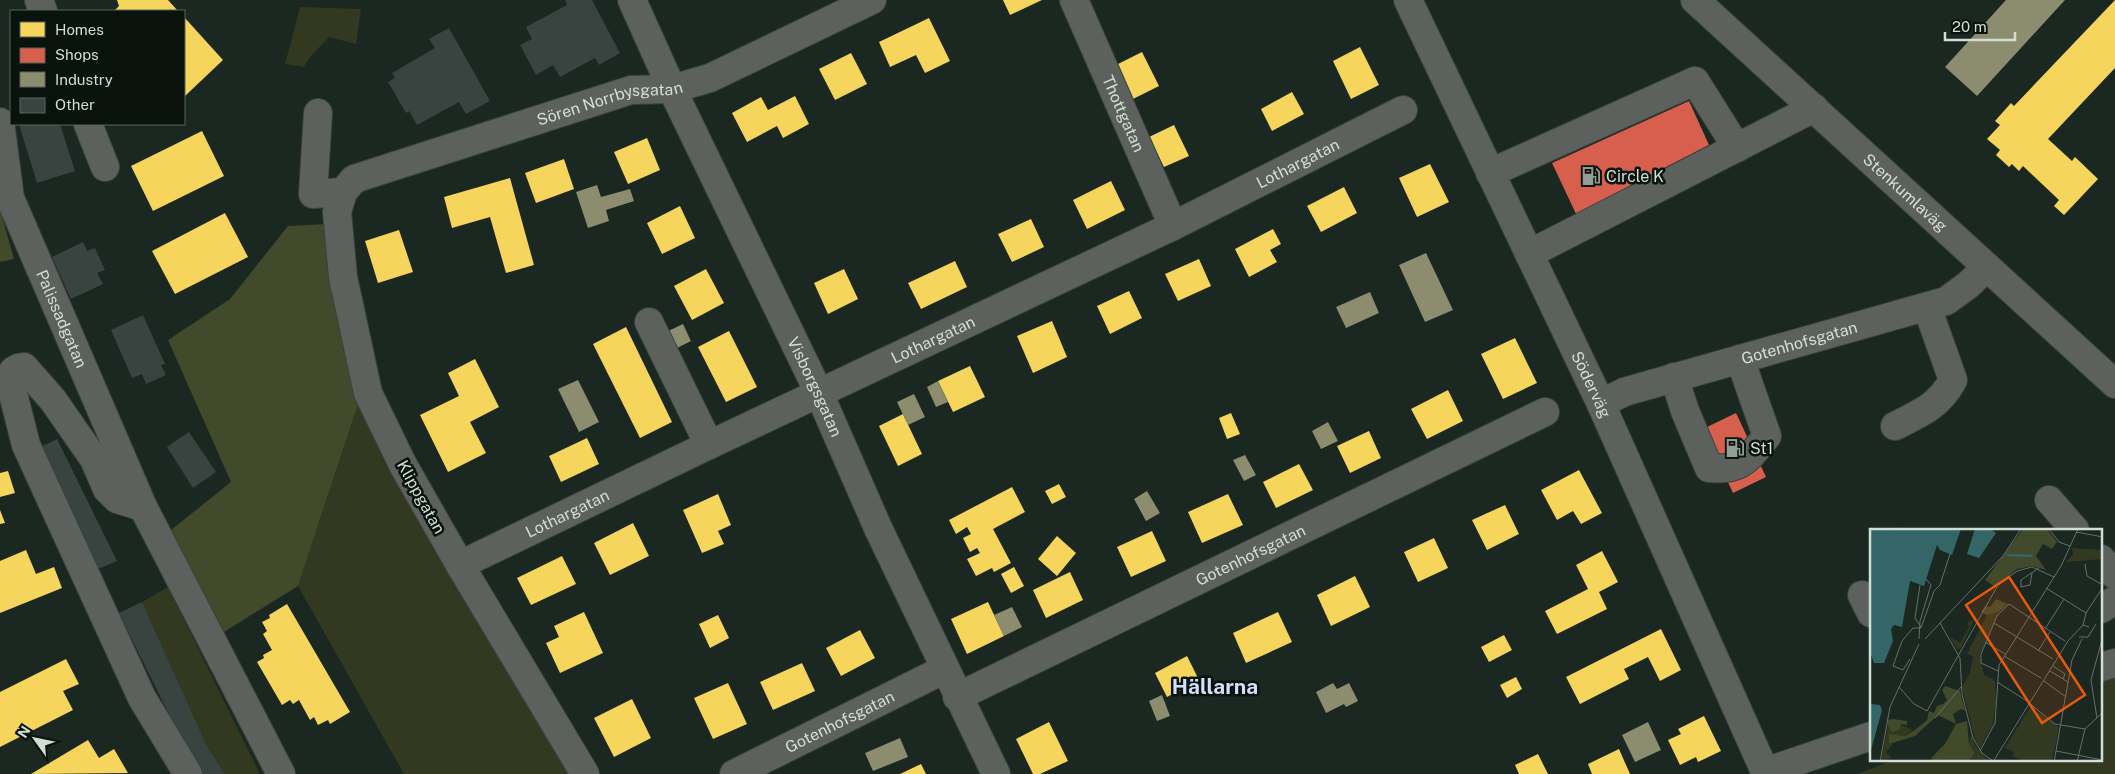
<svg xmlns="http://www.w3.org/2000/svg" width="2115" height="774" viewBox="0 0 2115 774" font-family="'Public Sans',sans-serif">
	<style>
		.green { fill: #323920 }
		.forest { fill: #414a2a }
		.homes { fill: #f6d55c }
		.shops { fill: #d6604d }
		.industry { fill: #8c8c6e }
		.building { fill: #394440 }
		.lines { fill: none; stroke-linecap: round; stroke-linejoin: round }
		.minor-casing { stroke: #39433e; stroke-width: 30 }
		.major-casing { stroke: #39433e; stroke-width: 30 }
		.minor { stroke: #5d615d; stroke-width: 28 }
		.major { stroke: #5b625c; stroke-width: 28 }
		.labels { text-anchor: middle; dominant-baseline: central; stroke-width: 5; stroke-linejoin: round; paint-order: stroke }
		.street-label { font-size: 16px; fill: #d1ded6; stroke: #09120d }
		.poi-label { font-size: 16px; fill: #d1ded6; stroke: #09120d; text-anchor: start }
		.district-label { font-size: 21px; font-weight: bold; fill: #d0e1fb; stroke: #09120d }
		.inset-river { fill: none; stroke: #346667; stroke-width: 2.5 }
		.inset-road { fill: none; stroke: #647069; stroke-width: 1 }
		.view { fill: #e8590c; fill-opacity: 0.15; stroke: #e8590c; stroke-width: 2.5 }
		.inset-edge { fill: none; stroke: #d1ded6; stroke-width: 2.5 }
	</style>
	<rect width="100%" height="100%" fill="#1b2721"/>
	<!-- green -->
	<g class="green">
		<polygon points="300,7 361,9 356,44 329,37 310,57 304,67 285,64"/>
		<polygon points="360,398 569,774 404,774 298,586"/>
		<polygon points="168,587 260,774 225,774 207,746 142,602"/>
		<polygon points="2115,675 2115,774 1857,774 1893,760 2101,760 2101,681"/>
	</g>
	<!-- forest -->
	<g class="forest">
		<polygon points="0,209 14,259 0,262"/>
		<polygon points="328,224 360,398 298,586 216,637 166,534 231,482 168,340 230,299 288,226"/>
	</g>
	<!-- homes -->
	<g class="homes">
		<polygon points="117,0 168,0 178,11 114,11 119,6"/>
		<polygon points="1003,0 1042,0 1010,15"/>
		<polygon points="2115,0 2115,68 2048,139 2072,161 2075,157 2098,179 2064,215 2054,206 2059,200 2023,166 2019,171 2012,164 2009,167 1996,155 2000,150 1987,139 2000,125 1995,121 2011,103 2014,106"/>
		<polygon points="184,17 223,60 184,97"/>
		<polygon points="929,18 950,61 925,73 916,55 890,67 879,42"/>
		<polygon points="1360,47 1379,85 1351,99 1333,61"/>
		<polygon points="1142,52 1159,86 1133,99 1116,65"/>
		<polygon points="851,53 867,84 835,100 819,69"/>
		<polygon points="1292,92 1304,114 1272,131 1261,109"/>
		<polygon points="795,96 809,124 783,138 777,126 747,142 732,113 761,97 768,110"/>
		<polygon points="1174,125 1189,156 1164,167 1149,137"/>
		<polygon points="202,131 224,176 153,211 131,166"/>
		<polygon points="647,138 660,170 628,184 614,152"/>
		<polygon points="564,159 574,189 536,203 525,173"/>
		<polygon points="1430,164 1449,202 1417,217 1399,178"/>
		<polygon points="510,178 534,265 506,273 490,217 452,228 444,197"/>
		<polygon points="1111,181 1125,210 1087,229 1073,200"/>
		<polygon points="1344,187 1357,213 1321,232 1307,206"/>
		<polygon points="680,206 695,238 662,254 647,223"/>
		<polygon points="225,213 248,257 175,294 152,251"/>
		<polygon points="1031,219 1044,247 1012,262 998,234"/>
		<polygon points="1273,229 1281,244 1270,250 1277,262 1249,277 1235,249"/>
		<polygon points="399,230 413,272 378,283 365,241"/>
		<polygon points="1199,259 1211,286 1178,301 1165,274"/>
		<polygon points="955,261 967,287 921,309 908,283"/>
		<polygon points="706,269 724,303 692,320 674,286"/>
		<polygon points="844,269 858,299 828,314 814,283"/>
		<polygon points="1129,291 1142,318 1110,334 1097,306"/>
		<polygon points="1052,321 1067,357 1033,373 1017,336"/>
		<polygon points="626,327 672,422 640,438 593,344"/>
		<polygon points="729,331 757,387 726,402 698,347"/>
		<polygon points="1515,338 1537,383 1503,399 1481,354"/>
		<polygon points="475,359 499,407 470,422 486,453 448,472 420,415 459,396 448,373"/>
		<polygon points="970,366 985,397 953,412 938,381"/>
		<polygon points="1448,390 1463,421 1427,439 1411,409"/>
		<polygon points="1231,413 1240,434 1227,439 1219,418"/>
		<polygon points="903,414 922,454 898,466 879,426"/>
		<polygon points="1369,431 1381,458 1350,473 1337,446"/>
		<polygon points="587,438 599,464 561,482 549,456"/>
		<polygon points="1299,464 1313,490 1276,508 1263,482"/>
		<polygon points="1579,470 1602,513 1581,524 1573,511 1557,520 1541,490"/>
		<polygon points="8,471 15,493 0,497 0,473"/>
		<polygon points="1059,484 1066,497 1052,504 1045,491"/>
		<polygon points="1012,487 1025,512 993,529 1011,563 994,572 992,568 976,576 967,559 980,553 977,548 970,552 963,538 971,534 967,527 956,534 949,520"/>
		<polygon points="718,494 731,525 718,531 724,544 702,553 683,510"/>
		<polygon points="1228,494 1243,525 1202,543 1188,512"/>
		<polygon points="1505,505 1519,534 1487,550 1472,520"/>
		<polygon points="0,510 5,523 0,524"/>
		<polygon points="633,523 649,556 610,575 594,543"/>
		<polygon points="1152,531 1166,561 1131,577 1117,547"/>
		<polygon points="1057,536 1076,553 1057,576 1038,559"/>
		<polygon points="1434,538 1448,568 1418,582 1404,552"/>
		<polygon points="26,550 36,574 54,567 62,588 0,613 0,561"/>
		<polygon points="1602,551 1618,582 1599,592 1607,609 1557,634 1545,611 1588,589 1576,565"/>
		<polygon points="562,556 576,584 531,605 517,578"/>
		<polygon points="1014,567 1024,586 1011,593 1001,574"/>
		<polygon points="1070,572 1083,600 1046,618 1033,590"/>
		<polygon points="1355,576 1370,607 1331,626 1317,595"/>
		<polygon points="988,602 1004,636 967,654 951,619"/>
		<polygon points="287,604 350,712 330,724 328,720 318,725 314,717 310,720 299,700 293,704 290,700 282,705 257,662 264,658 263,655 272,650 263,634 267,631 262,622 270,618 269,615"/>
		<polygon points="584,612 603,653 560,673 546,643 559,637 554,626"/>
		<polygon points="1278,612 1292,642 1246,663 1233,633"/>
		<polygon points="718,615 729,638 710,648 699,624"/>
		<polygon points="1661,629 1681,670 1660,681 1648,657 1624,669 1629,679 1580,704 1566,677"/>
		<polygon points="860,630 875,658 841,676 826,648"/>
		<polygon points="1504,635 1512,650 1489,662 1481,647"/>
		<polygon points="1187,656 1199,680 1167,697 1155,673"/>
		<polygon points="66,659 79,684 63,691 73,710 0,747 0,692"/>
		<polygon points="802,663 815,691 773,710 760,682"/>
		<polygon points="1516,677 1522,689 1507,698 1500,685"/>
		<polygon points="728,683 747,724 713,739 694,698"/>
		<polygon points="632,699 651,738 614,757 594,718"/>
		<polygon points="1704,716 1721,751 1698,762 1696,757 1680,765 1668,740 1681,734 1678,729"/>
		<polygon points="1049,722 1068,761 1040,774 1033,774 1016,739"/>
		<polygon points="88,740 99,758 114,749 128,773 31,774"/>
		<polygon points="1619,749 1630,774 1592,774 1588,764"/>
		<polygon points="1538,754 1548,774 1519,774 1515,765"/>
		<polygon points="921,764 926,774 900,774"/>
	</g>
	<!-- shops -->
	<g class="shops">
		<polygon points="1689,101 1709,145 1639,181 1640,187 1577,216 1552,163"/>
		<polygon points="1736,413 1766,477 1733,493 1703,429"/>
	</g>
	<!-- industry -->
	<g class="industry">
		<polygon points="2006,0 2065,0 1977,96 1945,67"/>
		<polygon points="597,185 601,197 630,189 634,201 606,210 609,221 588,228 576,192"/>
		<polygon points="1426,253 1453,310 1425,322 1399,265"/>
		<polygon points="1370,292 1379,313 1346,328 1336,307"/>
		<polygon points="683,324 691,341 673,350 664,333"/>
		<polygon points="578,380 599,422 579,432 558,389"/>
		<polygon points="938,381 948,402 936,407 927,387"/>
		<polygon points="914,394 925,417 908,425 897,402"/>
		<polygon points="1328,422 1338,441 1321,449 1312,431"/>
		<polygon points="1245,455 1256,475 1244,481 1233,460"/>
		<polygon points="1147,491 1160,513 1146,521 1134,499"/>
		<polygon points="1012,607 1022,627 1004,636 994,615"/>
		<polygon points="1333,683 1337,689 1349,683 1358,701 1346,707 1344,704 1326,713 1316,692"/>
		<polygon points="1162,695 1170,716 1157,721 1149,701"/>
		<polygon points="1648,722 1661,750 1635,762 1622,735"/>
		<polygon points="900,738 908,757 873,771 865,753"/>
	</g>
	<!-- building -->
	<g class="building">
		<polygon points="565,0 592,0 620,53 599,65 595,58 560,77 553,65 536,75 520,45 532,39 526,27 567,5"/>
		<polygon points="449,28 490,101 466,114 459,102 417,125 409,111 406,113 388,82 395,78 392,73 435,48 429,39"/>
		<polygon points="19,124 60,124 75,171 37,183"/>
		<polygon points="83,242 87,251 95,248 105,270 97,273 103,284 71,299 52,257"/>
		<polygon points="143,315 165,364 161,365 166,375 146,384 142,374 132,378 111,330"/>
		<polygon points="189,432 216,472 193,488 167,447"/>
		<polygon points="57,439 117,561 98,569 39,448"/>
		<polygon points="142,602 207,746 225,774 204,774 191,759 119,613"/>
	</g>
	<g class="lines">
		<!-- minor casing -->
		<g class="minor-casing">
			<g id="minor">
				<polyline points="39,0 43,11"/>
				<path id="s1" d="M632,0L672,89L819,393L878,528L996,774"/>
				<path id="s2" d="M1074,0L1173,226"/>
				<path id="s3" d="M1695,0L2115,384"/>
				<polyline points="318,113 313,194 343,192"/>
				<path id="s4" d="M0,122L10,198L143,507L281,774"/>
				<polyline points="88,124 105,167"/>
				<polyline points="1490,173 1695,81 1737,148"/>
				<polyline points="1529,254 1814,108"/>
				<polyline points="649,322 709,445"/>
				<path d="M1674,377L1685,411L1709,468C1742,471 1748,459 1767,436L1740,359"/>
				<path id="s5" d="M1601,404L1624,392L1946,301L1968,285L1987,267"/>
				<path d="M1895,426C1921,413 1939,406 1953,380L1927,307"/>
				<polyline points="2049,500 2075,530"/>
				<polyline points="143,507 117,499 107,489 94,459 53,400 24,367 18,368 13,371 10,382 26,445 142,698 188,774"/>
				<polyline points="2101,559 2115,575"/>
				<path id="s6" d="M460,565L709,445L1173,226L1403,110"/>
				<polyline points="1862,595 1871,613"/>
				<polyline points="2101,609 2115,600"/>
				<polyline points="2101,667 2115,663"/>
				<path id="s7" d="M957,697L1545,412"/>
				<polyline points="1765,772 1871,736"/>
				<path id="s8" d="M585,774L460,565L403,465L368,393L343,277L337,212L343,192L354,179L631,90L672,89L710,78L872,0"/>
				<path id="s9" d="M734,774L945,669"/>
			</g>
		</g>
		<!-- major casing -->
		<g class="major-casing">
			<g id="major">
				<path id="s10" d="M1408,0L1601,404L1766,774"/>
			</g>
		</g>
		<!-- minor -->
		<use href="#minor" class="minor"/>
		<!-- major -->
		<use href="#major" class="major"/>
	</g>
	<!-- icons -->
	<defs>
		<g id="fuel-bare" transform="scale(1.5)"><path d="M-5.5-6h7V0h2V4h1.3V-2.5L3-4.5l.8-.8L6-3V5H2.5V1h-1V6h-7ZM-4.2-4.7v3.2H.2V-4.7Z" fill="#919e97" stroke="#09120d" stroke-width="2.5" paint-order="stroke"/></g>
	</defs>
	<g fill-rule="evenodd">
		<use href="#fuel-bare" x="1591" y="176"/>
		<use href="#fuel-bare" x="1735" y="448"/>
	</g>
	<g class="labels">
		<!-- street labels -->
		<g class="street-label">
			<text stroke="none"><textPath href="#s8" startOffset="928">Sören Norrbysgatan</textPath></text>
			<text stroke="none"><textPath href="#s2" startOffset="124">Thottgatan</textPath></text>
			<text stroke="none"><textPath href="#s6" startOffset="929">Lothargatan</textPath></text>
			<text stroke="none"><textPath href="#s3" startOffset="285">Stenkumlaväg</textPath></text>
			<text stroke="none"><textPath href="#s4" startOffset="208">Palissadgatan</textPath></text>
			<text stroke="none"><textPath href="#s6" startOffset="524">Lothargatan</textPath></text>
			<text stroke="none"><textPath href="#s5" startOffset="208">Gotenhofsgatan</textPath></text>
			<text stroke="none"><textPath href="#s10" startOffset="426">Söderväg</textPath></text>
			<text stroke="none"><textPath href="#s1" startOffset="428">Visborgsgatan</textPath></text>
			<text transform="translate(421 497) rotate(61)">Klippgatan</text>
			<text stroke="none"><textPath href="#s6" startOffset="119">Lothargatan</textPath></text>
			<text stroke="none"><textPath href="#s7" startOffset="326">Gotenhofsgatan</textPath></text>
			<text stroke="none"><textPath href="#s9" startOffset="118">Gotenhofsgatan</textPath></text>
		</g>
		<!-- poi labels -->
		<g class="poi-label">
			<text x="1606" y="176">Circle K</text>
			<text x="1750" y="448">St1</text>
		</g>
		<!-- district labels -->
		<g class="district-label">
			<text x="1215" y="686">Hällarna</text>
		</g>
	</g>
	<!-- overview -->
	<g transform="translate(1870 529)">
		<rect width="232" height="232" fill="#1b2721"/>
		<path d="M202,19L232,21V30L196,33L203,25ZM110,78L91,119L87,120L80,108L90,114L99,98L97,94L103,91ZM129,83L110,125L114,146L125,151L126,175L122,197L110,219L105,210L92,158L100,144L103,127L97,125L104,111L117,86ZM160,178L189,198L182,232H154L142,227L144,223L135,219ZM30,195L43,201L35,207L19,205L22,216L16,223L22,229L11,233L18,196L25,203ZM101,205L106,218L119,232H99L105,224L99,215Z" fill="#323920"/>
		<path d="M153,0H177L187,13L182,20L173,15L166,27L176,41L162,37L147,40L125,58L115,51ZM126,70L138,75L129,83L117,86L111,83L115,77L120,78ZM75,157L90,162L95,182L91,180L83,185L86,195L97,192L99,215L105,224L99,232H64L61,229L75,215L86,195L68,186L45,207L19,215V205L35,207L45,201L57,191L59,182L64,184L67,177L73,175L77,171L72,161ZM23,190L37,192V196L31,195L29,201L22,203L18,196V191Z" fill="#414a2a"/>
		<path d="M0,0H91L82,26L70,21L67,16L54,57L40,52L32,98L24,96L21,100L23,112L14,134H4L0,123ZM105,0H120L126,4L109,29L97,25ZM0,175L10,176L12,181L0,225Z" fill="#346667"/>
		<path class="inset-river" d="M0,6L27,0M0,16L34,0M80,23L85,0M137,26L163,27M51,54L65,7L64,0"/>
		<path class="inset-road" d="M179,0L189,13L200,17M206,3L233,8M215,35L217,47L233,56M162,44L160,56L151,58V51L169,39M50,56L45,89L51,98M176,59L216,84M70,94L90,129L92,165L103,209L112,224L123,232M124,94L183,130M213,96L216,84L233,58M51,99L64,62L70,56L80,25M175,100L194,70M209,108H218L226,95M49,110L50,92L61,56L56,50M55,110L133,27L151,0M115,113L135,125M168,122L180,103M134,127L171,149M40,130L33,141L23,137L32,112L43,99H51M183,137L195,145L193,150M128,142L111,134V125L127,87L139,75L195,112M180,142L198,153M174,152L196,168M127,153L157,172M29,158L44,175L57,182L128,56L147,42L162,38L184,48M159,174L185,195L215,200M65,189L91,158M227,189L221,151L233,107M215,200L233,183M110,222L125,194L129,136L191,37L208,0M186,222L233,231M10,233L20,178L49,115M123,233L198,112L213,96L219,98M184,233L202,131L212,110M207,233L215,200"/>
		<path class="view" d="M139,48L215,166L172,194L96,76Z"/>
		<rect width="232" height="232" class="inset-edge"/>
	</g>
	<!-- legend -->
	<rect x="10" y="10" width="175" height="115" fill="#09120d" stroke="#59645d"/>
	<rect x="20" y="22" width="25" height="15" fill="#f6d55c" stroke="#59645d"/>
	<text x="55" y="35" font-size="15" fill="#d1ded6">Homes</text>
	<rect x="20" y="48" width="25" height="15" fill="#d6604d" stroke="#59645d"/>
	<text x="55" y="60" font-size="15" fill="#d1ded6">Shops</text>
	<rect x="20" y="72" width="25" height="15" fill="#8c8c6e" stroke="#59645d"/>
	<text x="55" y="85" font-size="15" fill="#d1ded6">Industry</text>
	<rect x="20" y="98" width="25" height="15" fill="#394440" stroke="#59645d"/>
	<text x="55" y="110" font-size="15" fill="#d1ded6">Other</text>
	<!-- north arrow -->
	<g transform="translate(35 739) rotate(303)" stroke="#09120d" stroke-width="4" paint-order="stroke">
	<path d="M0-4L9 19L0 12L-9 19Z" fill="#d1ded6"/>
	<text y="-8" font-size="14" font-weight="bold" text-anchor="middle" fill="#d1ded6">N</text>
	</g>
	<!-- scale -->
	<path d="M1945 32v8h70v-8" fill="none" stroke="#d1ded6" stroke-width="2.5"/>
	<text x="1952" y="32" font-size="15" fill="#d1ded6" stroke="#09120d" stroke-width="4" paint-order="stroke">20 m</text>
</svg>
